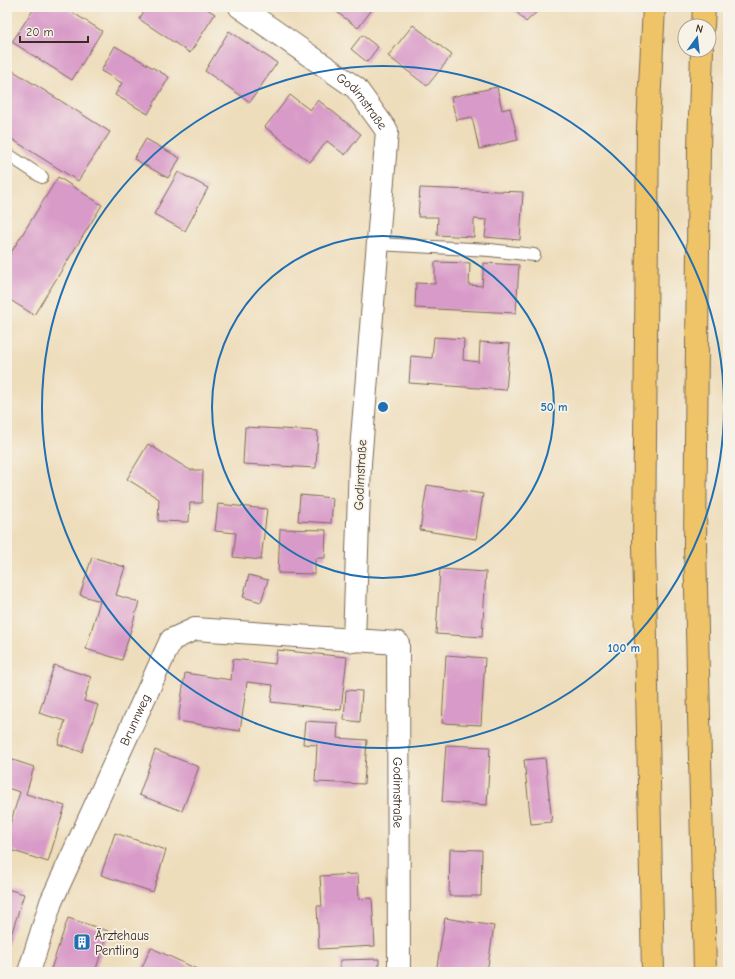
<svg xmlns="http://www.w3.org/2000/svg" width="735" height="979" viewBox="0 0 735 979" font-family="'Comic Neue',sans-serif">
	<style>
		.building { fill: #d89ac8 }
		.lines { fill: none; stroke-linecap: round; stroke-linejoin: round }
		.lane-casing { stroke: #7a6955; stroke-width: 14 }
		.street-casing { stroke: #7a6955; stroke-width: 24 }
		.highway-casing { stroke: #7a6955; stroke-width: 24 }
		.lane { stroke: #fff; stroke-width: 12 }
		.street { stroke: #fff; stroke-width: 22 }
		.highway { stroke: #efc469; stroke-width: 22 }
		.ring { fill: none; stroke: #1f6fb2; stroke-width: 2 }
		.labels { text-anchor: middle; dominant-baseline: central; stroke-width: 3.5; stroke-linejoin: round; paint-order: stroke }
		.street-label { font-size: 13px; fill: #3b2a1e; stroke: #f7f3e8 }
		.poi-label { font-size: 13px; fill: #3b2a1e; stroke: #f7f3e8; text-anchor: start }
		.centre { fill: #1f6fb2; stroke: #f7f3e8; stroke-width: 2 }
		.ring-label { font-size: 12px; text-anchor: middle; font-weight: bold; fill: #1f6fb2; stroke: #f7f3e8; stroke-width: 3.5; stroke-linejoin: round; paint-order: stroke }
	</style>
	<rect width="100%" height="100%" fill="#f7f3e8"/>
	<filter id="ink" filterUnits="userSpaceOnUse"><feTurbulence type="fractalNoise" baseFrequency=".025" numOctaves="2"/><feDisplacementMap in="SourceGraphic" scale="8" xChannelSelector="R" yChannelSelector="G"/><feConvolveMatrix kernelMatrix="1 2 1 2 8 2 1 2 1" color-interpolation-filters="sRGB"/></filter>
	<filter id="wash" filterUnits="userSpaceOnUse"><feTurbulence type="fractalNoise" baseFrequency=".012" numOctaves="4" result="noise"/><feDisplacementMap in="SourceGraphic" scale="16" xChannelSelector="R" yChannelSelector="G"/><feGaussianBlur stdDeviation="0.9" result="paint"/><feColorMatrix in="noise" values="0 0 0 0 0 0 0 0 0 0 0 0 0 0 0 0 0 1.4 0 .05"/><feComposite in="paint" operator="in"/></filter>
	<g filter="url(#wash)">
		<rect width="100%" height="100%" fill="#edb"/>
		<g id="blocks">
			<!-- building -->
			<g class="building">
				<polygon points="35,7 64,7 102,31 72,80 12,42"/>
				<polygon points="147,7 204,7 215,14 190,53 139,19"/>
				<polygon points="330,7 374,7 358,28"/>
				<polygon points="512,7 542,7 526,22"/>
				<polygon points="413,25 452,55 427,86 388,56"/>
				<polygon points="229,31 277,63 250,102 205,71"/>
				<polygon points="362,35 378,47 367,62 351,49"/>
				<polygon points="115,46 169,77 148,114 115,95 122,83 101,71"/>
				<polygon points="7,67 110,132 78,181 7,136"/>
				<polygon points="497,87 502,110 510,108 518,140 479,149 472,117 456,120 451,97"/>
				<polygon points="290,95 310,110 318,100 361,134 345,155 327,141 310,162 265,127"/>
				<polygon points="146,139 180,158 168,178 134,159"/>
				<polygon points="178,172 208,188 185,231 154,214"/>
				<polygon points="58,177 102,205 34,315 7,298 7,259"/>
				<polygon points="420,188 523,192 520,240 485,237 487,220 474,219 474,237 437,235 438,217 418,217"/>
				<polygon points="435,262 470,263 469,285 482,286 484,263 519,265 516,313 415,308 416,283 435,284"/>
				<polygon points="434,337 464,339 463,360 479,362 480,342 510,344 506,390 409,383 411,356 432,358"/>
				<polygon points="245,427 318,431 316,468 243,464"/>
				<polygon points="148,444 190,470 203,470 202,503 190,503 189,522 158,521 159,499 127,479"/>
				<polygon points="427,485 483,494 476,539 420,530"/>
				<polygon points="300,495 333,498 331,523 298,521"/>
				<polygon points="218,504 267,509 261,560 233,557 236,533 215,531"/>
				<polygon points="280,529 326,530 325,558 315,558 315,574 278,573"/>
				<polygon points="92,557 125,567 116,595 139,602 122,660 86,649 100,601 80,595"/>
				<polygon points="440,569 486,572 482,637 436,634"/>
				<polygon points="249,575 268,580 261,602 243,597"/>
				<polygon points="277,650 347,657 341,710 271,702 273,685 247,682 240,731 178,721 185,673 231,680 233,659 275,664"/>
				<polygon points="446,655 485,658 481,725 442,723"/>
				<polygon points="54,665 91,677 84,701 98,705 82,752 58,744 65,721 39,713"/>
				<polygon points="346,690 362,691 360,722 344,720"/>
				<polygon points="305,721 338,723 337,738 367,740 364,784 315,782 317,745 303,744"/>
				<polygon points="446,745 490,747 487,805 442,802"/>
				<polygon points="155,750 199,767 182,811 139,795"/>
				<polygon points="7,758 34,767 26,794 65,806 48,862 7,849 7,834 20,792 7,788"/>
				<polygon points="545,758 552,822 531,824 524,760"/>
				<polygon points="115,833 166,850 153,892 101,875"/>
				<polygon points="450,849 482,850 481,896 449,896"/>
				<polygon points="358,874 359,899 372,898 375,946 319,949 317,906 322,906 320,876"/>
				<polygon points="7,889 24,894 8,945 7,945"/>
				<polygon points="68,918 108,931 95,972 50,972"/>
				<polygon points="445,918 494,926 487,972 436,972"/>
				<polygon points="151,947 154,949 203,972 140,972"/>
				<polygon points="379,959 379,972 340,972 340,960"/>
			</g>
		</g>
	</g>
	<g filter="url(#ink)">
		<use href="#blocks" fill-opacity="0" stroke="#7a6955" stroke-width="1"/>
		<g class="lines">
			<!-- lane casing -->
			<g class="lane-casing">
				<g id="lane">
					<polyline points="7,154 42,177"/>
					<polyline points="377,244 490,250 534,255"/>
				</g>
			</g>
			<!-- street casing -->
			<g class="street-casing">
				<g id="street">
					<path id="s1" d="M240,7L356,88L387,131L360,463L354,641"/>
					<path id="s2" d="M29,972L51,902L171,640L195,629L398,643L399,972"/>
				</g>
			</g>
			<!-- highway casing -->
			<g class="highway-casing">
				<g id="highway">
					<polyline points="703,26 704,7"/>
					<polyline points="702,50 699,148 695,545 705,972"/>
					<polyline points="653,972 644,544 648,126 654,7"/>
				</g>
			</g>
			<!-- lane -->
			<use href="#lane" class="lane"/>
			<!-- street -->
			<use href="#street" class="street"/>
			<!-- highway -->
			<use href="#highway" class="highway"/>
		</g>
	</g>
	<!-- distance rings -->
	<g class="ring">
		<circle cx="383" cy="407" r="171"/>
		<circle cx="383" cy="407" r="341"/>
	</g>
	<!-- icons -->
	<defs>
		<g id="building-square" transform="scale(0.9)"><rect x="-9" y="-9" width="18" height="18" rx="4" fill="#1f6fb2" stroke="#f7f3e8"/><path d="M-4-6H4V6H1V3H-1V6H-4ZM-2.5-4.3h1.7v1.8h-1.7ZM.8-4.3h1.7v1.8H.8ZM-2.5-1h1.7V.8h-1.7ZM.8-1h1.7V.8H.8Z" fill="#fff"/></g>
	</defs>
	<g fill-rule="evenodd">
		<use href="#building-square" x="82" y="942"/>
	</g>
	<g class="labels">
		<!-- street labels -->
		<g class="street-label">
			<text stroke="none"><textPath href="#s1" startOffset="155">Godimstraße</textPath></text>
			<text transform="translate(360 475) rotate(-87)">Godimstraße</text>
			<text stroke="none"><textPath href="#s2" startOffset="274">Brunnweg</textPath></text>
			<text stroke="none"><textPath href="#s2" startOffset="741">Godimstraße</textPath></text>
		</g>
		<!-- poi labels -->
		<g class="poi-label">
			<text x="95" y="935">Ärztehaus<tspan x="95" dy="15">Pentling</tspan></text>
		</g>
	</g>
	<circle cx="383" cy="407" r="6" class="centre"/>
	<g class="ring-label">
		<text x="554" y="411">50 m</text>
		<text x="624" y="652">100 m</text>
	</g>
	<!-- margin -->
	<rect width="735" height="979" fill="none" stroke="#f7f3e8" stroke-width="24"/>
	<!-- north arrow -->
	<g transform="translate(697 38) rotate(15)"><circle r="19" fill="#f7f3e8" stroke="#aca397"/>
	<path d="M0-3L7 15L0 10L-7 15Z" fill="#1f6fb2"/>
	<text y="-6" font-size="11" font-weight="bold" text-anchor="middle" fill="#3b2a1e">N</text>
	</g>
	<!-- scale -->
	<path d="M20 36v6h68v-6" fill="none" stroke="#3b2a1e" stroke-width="2"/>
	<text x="26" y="36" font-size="12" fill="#3b2a1e" stroke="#f7f3e8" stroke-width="3" paint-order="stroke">20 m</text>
</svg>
